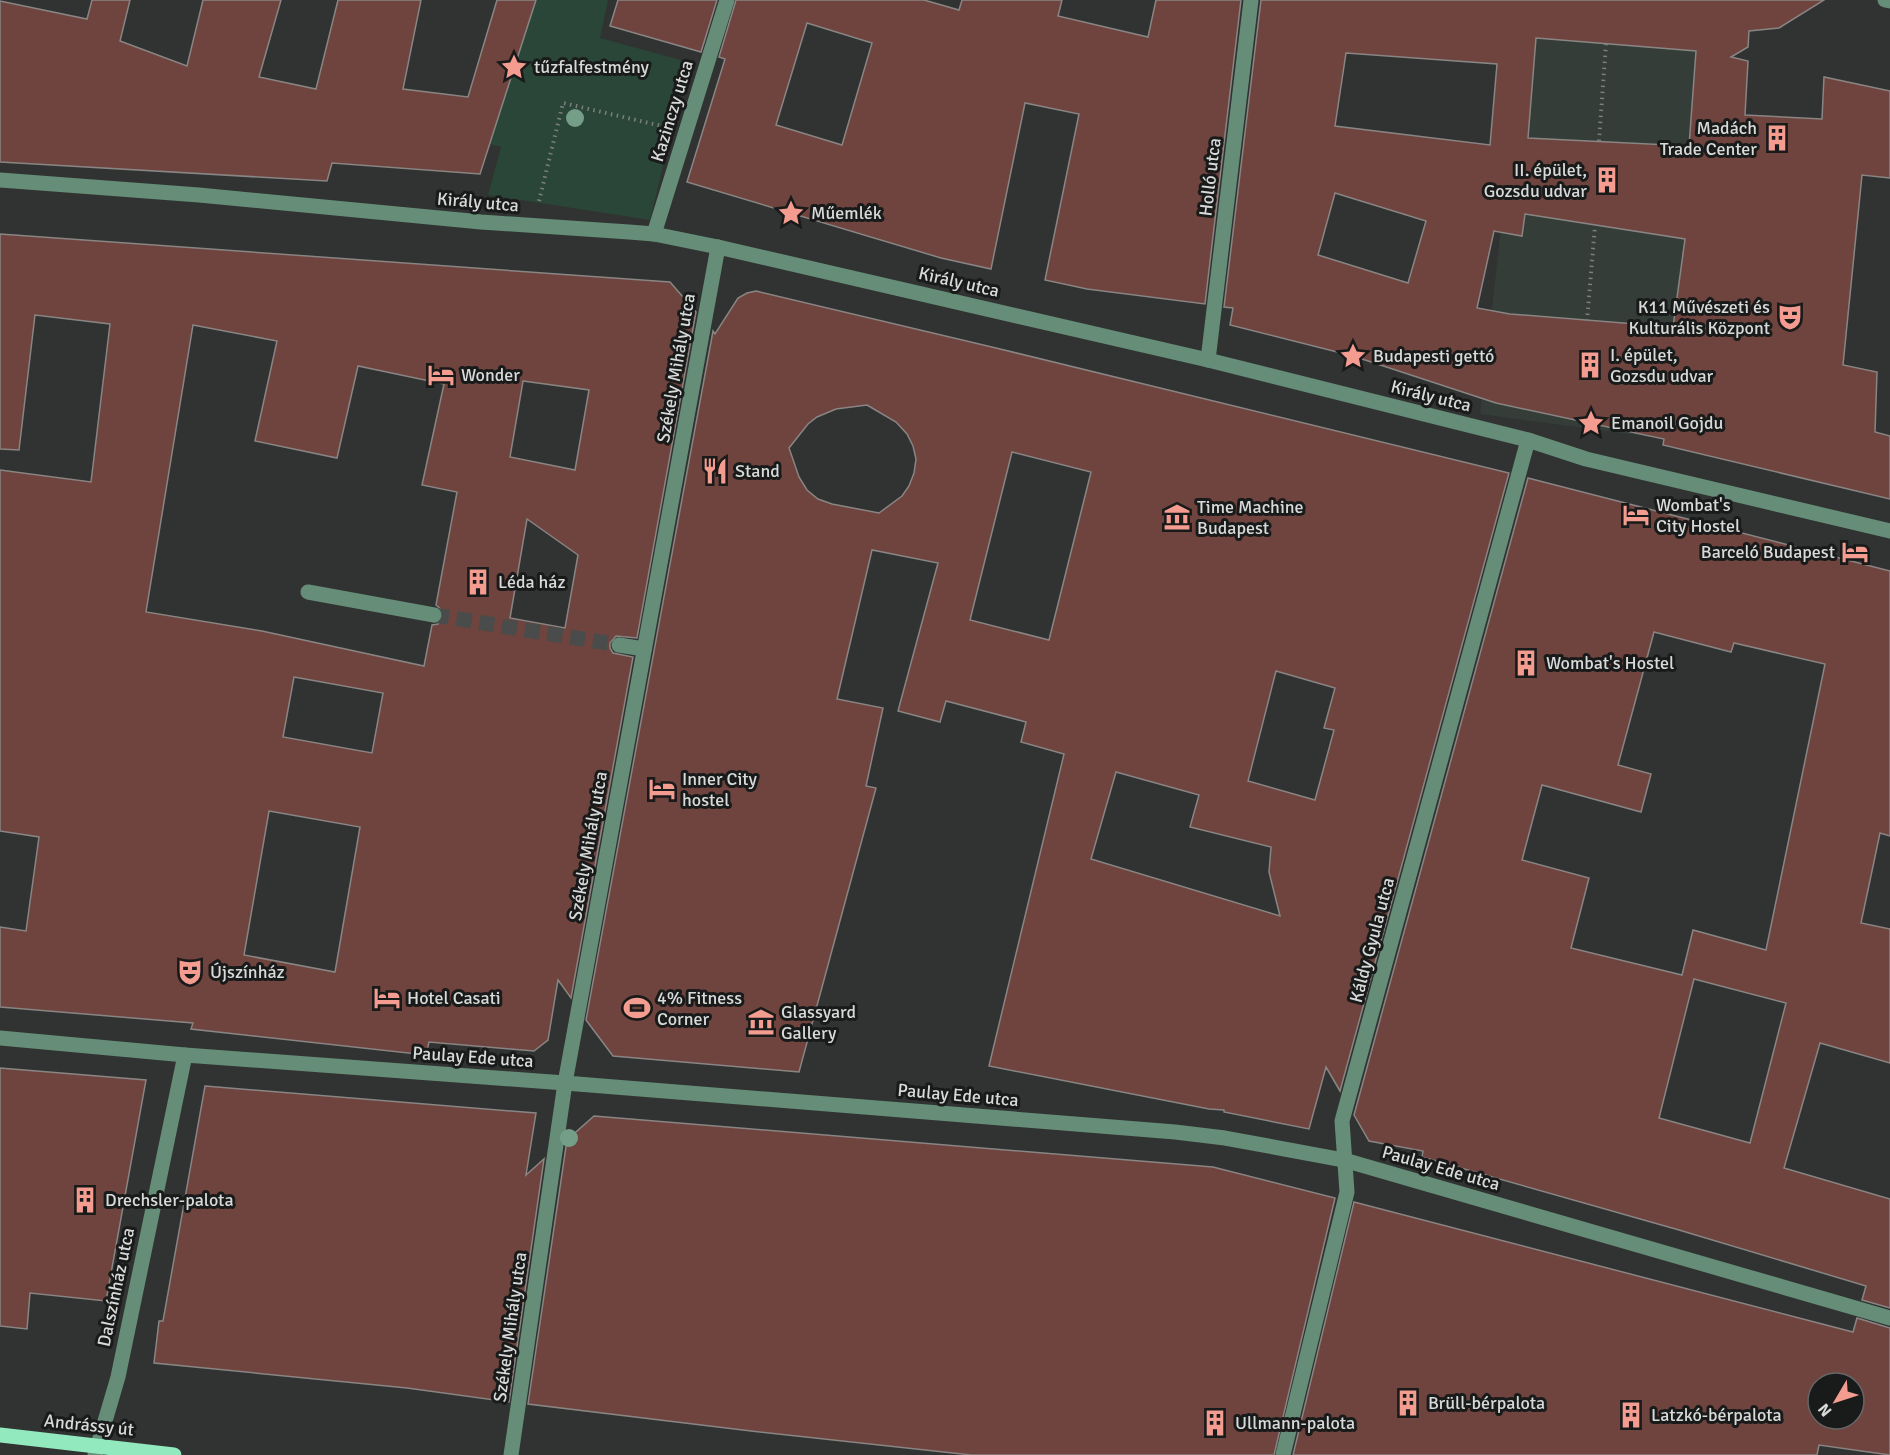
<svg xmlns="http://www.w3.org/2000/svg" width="1890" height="1455" viewBox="0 0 1890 1455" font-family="Signika,sans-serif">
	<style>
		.built { fill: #343d38 }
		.green { fill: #2a4638 }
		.building { fill: #6f443e; stroke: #898584; stroke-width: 1.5; fill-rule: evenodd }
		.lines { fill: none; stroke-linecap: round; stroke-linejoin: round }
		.minor-tunnel { stroke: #494c4a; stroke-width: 15; stroke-dasharray: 15 8; stroke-linecap: butt }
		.path { stroke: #7c7f7d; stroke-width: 4; stroke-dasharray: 1.5 4.5; stroke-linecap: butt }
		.minor { stroke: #658d78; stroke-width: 15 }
		.major { stroke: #93e9be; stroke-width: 15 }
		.tree { fill: #749e88 }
		.labels { text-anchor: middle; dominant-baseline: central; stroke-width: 6; stroke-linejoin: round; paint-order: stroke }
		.poi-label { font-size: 18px; fill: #d8dad9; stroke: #191a1a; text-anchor: start }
		.street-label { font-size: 18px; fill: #d8dad9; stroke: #191a1a }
	</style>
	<rect width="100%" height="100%" fill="#303331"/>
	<!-- built -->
	<polygon class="built" points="1281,0 1712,0 1665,439 1480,414 1511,139 1507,48"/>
	<!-- green -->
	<polygon class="green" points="536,0 608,0 600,38 688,62 650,220 488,195 501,147 490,144"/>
	<!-- building -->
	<g class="building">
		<polygon points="92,0 130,0 120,41 187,66 203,0 281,0 259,77 316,89 338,0 421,0 403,89 468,97 497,0 536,0 480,174 332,163 327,181 0,162 0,1 87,19"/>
		<polygon points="618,0 717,0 701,52 610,26"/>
		<path d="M736,0H924L959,10L962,0H1062L1058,16L1148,37L1156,0H1241L1205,304L1087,289L1045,280L1079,114L1025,103L991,269L941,258L687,182L725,59L719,57ZM807,23L872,43L842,145L776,125Z"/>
		<path d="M1261,0H1824L1779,28L1749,31L1748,47L1731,57L1748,61L1745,115L1822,119L1824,77L1890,91V178L1862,175L1843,365L1877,372L1875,432L1890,436V499L1663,445L1664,439L1496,403L1353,356L1230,325L1233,308L1224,307ZM1536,38L1696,51L1689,146L1528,138ZM1346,53L1497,64L1490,145L1335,126ZM1335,193L1426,221L1408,283L1318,255ZM1525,214L1685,239L1673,327L1510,314L1477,308L1494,231L1522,236Z"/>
		<path d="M0,234L670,282L696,312L637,638L616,636L610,643V648L613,653L633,657L571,998L558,980L548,1040L534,1051L429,1042L426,1055L191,1029L193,1023L0,1007V927L26,931L39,837L0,831V470L91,482L110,324L35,315L19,450L0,449ZM193,325L277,341L255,441L337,458L358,366L444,384L422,485L457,492L436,605L443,611V617L438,624L432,625L424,666L262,631L146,612ZM523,381L589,390L575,470L510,457ZM527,519L578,555L565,628L510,618ZM294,677L383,693L372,753L283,737ZM269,811L360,827L335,972L244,955Z"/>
		<path d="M756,291L996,348L1509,473L1340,1091L1326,1067L1309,1129L1224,1112V1110L1209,1109L989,1066L1064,754L1021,742L1026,722L946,701L940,722L898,711L938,563L872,550L837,699L883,708L866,786L876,788L799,1072L613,1056L586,1020L713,331L715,334L738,298L747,293ZM867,405L896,422L907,434L913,446L916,459L914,473L909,486L902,496L879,513L832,504L818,499L807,490L799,477L789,448L808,424L817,417L836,409ZM1012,452L1091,472L1049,640L970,620ZM1276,671L1335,688L1324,728L1334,730L1315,800L1248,781ZM1116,772L1199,795L1190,827L1271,847L1269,872L1280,916L1091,859Z"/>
		<path d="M1528,478L1890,571V836L1880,833L1861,923L1890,929V1063L1820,1043L1784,1168L1890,1199V1308L1862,1300L1866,1286L1679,1230L1422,1157L1423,1151L1369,1141L1354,1115ZM1654,632L1731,652L1734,643L1825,664L1766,950L1693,930L1682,975L1571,948L1589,878L1522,860L1542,785L1641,812L1651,774L1618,765ZM1694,979L1786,1003L1750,1143L1659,1118Z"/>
		<polygon points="0,1068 146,1080 106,1301 30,1293 27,1329 0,1326"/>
		<polygon points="205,1086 536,1113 526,1175 544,1159 509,1402 407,1388 154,1363 159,1321 163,1321"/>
		<polygon points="594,1116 1213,1167 1335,1198 1274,1455 971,1455 751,1431 528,1404 567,1140"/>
		<path d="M1354,1202L1853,1332L1857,1318L1890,1328V1455L1819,1445L1817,1455H1293ZM1818,1383H1854V1419H1818Z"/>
	</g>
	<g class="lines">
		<!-- minor-tunnel -->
		<polyline class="minor-tunnel" points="434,615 619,645"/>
		<!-- path -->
		<g class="path">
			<polyline points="1599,141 1606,44"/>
			<polyline points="539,201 563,103 662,126"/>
			<polyline points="1587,321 1595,226"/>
			<polyline points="1585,422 1585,431"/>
		</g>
		<!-- minor -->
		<g class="minor">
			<polyline points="1885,0 1890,1"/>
			<polyline points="0,180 199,195 481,222 629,232 654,234 718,247 1208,360 1528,440 1586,459 1890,531"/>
			<polyline points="654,234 727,0"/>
			<polyline points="1208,360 1251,0"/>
			<polyline points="308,592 434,615"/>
			<polyline points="619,645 644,649"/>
			<polyline points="0,1038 185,1055 565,1083 1175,1132 1225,1138 1344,1160 1890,1318"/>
			<polyline points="95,1455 118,1377 185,1055"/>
			<polyline points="511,1455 565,1083 718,247"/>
			<polyline points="1283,1455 1347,1192 1342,1121 1528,440"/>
		</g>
		<!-- major -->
		<polyline class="major" points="0,1435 174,1455"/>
	</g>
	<!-- trees -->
	<g class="tree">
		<circle cx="575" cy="118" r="9"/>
		<circle cx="569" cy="1138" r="9"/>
	</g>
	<!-- icons -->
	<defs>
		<g id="sight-bare" transform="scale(2.07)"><path d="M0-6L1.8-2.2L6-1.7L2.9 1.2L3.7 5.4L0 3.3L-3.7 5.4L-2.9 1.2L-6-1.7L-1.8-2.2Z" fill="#f59c91" stroke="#191a1a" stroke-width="2.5" paint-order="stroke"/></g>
		<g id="building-bare" transform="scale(2.07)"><path d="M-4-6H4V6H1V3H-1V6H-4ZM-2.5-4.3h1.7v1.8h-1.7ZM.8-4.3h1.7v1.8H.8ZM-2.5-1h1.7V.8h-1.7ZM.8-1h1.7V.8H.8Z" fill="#f59c91" stroke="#191a1a" stroke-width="2.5" paint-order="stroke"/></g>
		<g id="theatre-bare" transform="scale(2.07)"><path d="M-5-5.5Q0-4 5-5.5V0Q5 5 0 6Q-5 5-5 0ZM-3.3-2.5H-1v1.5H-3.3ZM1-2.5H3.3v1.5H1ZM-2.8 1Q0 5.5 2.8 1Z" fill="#f59c91" stroke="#191a1a" stroke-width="2.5" paint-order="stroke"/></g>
		<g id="hotel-bare" transform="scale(2.07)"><path d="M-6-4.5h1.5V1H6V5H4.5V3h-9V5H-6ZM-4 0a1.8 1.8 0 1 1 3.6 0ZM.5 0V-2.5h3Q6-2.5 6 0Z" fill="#f59c91" stroke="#191a1a" stroke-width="2.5" paint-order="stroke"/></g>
		<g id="restaurant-bare" transform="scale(2.07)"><path d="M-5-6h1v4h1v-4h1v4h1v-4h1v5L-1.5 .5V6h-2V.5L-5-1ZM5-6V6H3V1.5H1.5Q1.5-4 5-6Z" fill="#f59c91" stroke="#191a1a" stroke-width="2.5" paint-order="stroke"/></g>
		<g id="museum-bare" transform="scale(2.07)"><path d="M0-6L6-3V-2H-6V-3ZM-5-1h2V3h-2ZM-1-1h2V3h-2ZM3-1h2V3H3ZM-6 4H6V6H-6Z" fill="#f59c91" stroke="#191a1a" stroke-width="2.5" paint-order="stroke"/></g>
		<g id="stadium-bare" transform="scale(2.07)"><path d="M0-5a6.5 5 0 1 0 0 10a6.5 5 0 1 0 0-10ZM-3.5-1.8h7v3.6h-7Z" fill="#f59c91" stroke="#191a1a" stroke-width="2.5" paint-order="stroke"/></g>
	</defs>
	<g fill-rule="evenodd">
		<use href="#sight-bare" x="514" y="67"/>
		<use href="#building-bare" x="1777" y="138"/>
		<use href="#building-bare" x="1607" y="180"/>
		<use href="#sight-bare" x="791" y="213"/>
		<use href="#theatre-bare" x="1790" y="317"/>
		<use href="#sight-bare" x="1353" y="356"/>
		<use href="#building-bare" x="1590" y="365"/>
		<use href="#hotel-bare" x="441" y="375"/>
		<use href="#sight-bare" x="1591" y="423"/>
		<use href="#restaurant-bare" x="715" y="471"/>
		<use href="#hotel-bare" x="1636" y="515"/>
		<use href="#museum-bare" x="1177" y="517"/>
		<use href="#hotel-bare" x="1855" y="552"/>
		<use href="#building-bare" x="478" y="582"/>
		<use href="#building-bare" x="1526" y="663"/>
		<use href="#hotel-bare" x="662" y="789"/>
		<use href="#theatre-bare" x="190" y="972"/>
		<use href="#hotel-bare" x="387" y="998"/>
		<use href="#stadium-bare" x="637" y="1008"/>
		<use href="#museum-bare" x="761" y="1022"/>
		<use href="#building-bare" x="85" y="1200"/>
		<use href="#building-bare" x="1408" y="1403"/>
		<use href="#building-bare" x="1631" y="1415"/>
		<use href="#building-bare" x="1215" y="1423"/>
	</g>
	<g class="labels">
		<!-- poi labels -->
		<g class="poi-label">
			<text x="534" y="67">tűzfalfestmény</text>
			<text x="1757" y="128" text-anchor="end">Madách<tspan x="1757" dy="21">Trade Center</tspan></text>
			<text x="1587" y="170" text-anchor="end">II. épület,<tspan x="1587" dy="21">Gozsdu udvar</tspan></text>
			<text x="811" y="213">Műemlék</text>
			<text x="1770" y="307" text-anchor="end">K11 Művészeti és<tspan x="1770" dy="21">Kulturális Központ</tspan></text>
			<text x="1610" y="355">I. épület,<tspan x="1610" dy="21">Gozsdu udvar</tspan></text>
			<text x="1373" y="356">Budapesti gettó</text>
			<text x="461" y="375">Wonder</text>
			<text x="1611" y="423">Emanoil Gojdu</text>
			<text x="735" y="471">Stand</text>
			<text x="1656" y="505">Wombat's<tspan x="1656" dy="21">City Hostel</tspan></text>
			<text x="1197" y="507">Time Machine<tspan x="1197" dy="21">Budapest</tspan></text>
			<text x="1835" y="552" text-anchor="end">Barceló Budapest</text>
			<text x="498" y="582">Léda ház</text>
			<text x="1546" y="663">Wombat's Hostel</text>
			<text x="682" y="779">Inner City<tspan x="682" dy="21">hostel</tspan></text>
			<text x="210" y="972">Újszínház</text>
			<text x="407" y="998">Hotel Casati</text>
			<text x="657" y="998">4% Fitness<tspan x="657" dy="21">Corner</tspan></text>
			<text x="781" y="1012">Glassyard<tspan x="781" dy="21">Gallery</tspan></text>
			<text x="105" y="1200">Drechsler-palota</text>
			<text x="1428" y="1403">Brüll-bérpalota</text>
			<text x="1651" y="1415">Latzkó-bérpalota</text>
			<text x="1235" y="1423">Ullmann-palota</text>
		</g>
		<!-- street labels -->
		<g class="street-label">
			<text transform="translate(672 111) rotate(-73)">Kazinczy utca</text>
			<text transform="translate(1210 177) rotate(-83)">Holló utca</text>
			<text transform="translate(478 202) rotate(5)">Király utca</text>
			<text transform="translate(959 282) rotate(13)">Király utca</text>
			<text transform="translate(676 368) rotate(-80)">Székely Mihály utca</text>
			<text transform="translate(1431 396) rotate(14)">Király utca</text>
			<text transform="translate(588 846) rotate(-80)">Székely Mihály utca</text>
			<text transform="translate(1372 940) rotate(-75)">Káldy Gyula utca</text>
			<text transform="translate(473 1057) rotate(4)">Paulay Ede utca</text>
			<text transform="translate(958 1095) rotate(5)">Paulay Ede utca</text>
			<text transform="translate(1441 1168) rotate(16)">Paulay Ede utca</text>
			<text transform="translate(116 1287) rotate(-78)">Dalszínház utca</text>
			<text transform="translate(510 1327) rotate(-82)">Székely Mihály utca</text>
			<text transform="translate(89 1425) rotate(6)">Andrássy út</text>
		</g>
	</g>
	<!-- north arrow -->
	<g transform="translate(1836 1401) rotate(231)"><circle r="28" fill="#191a1a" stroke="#656766" stroke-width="1.5"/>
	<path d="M0-4.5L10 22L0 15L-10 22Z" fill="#f59c91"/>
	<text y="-9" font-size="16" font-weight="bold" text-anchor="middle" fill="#d8dad9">N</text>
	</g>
</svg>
